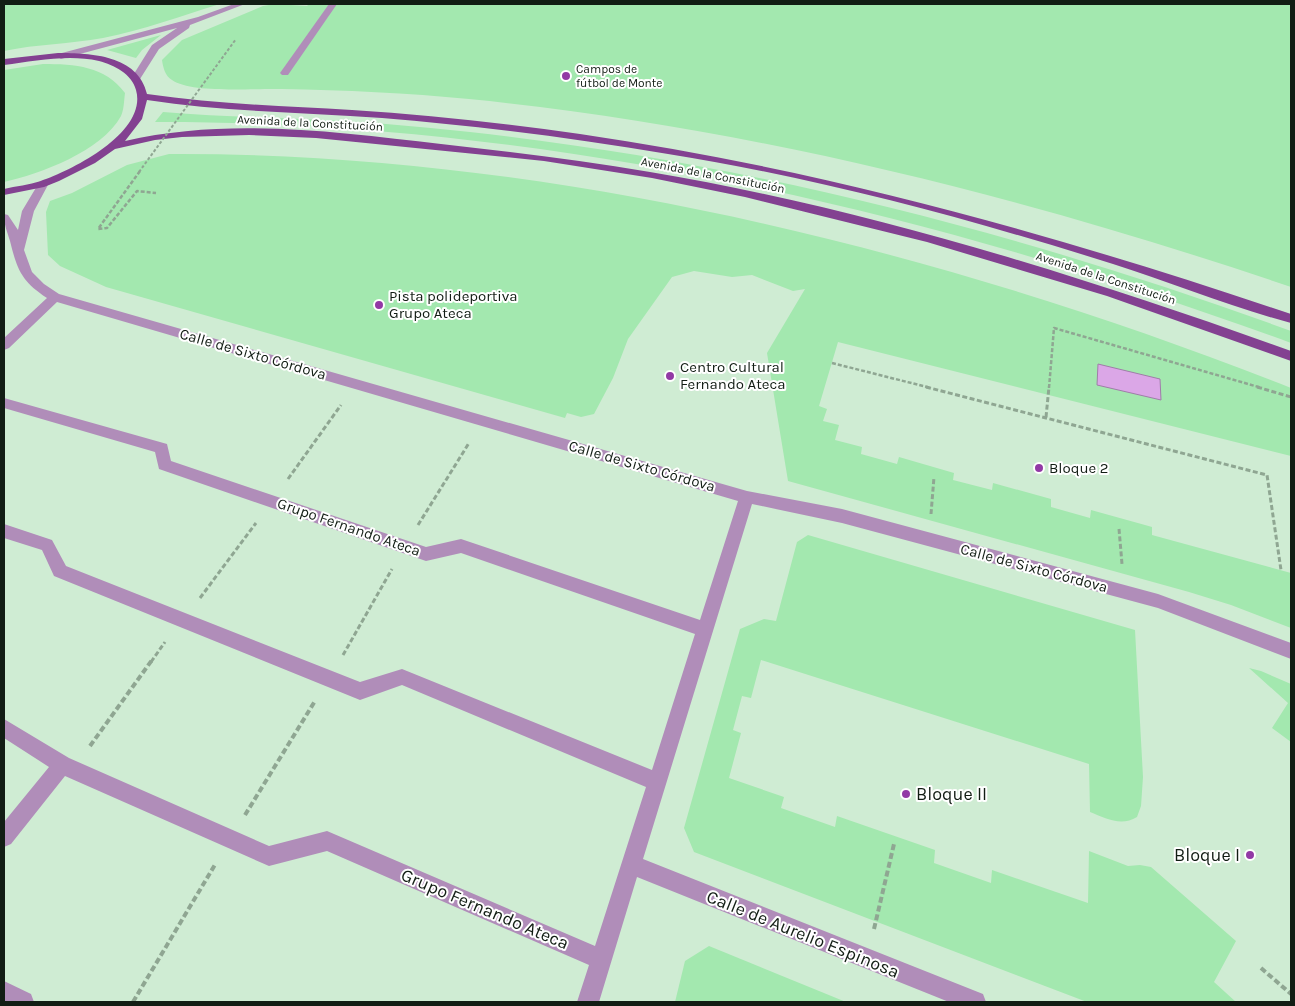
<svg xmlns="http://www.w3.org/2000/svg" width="1295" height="1006" viewBox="0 0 1295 1006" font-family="Karla,sans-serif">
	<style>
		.green { fill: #a3e8af }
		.water { fill: #dba7e7; stroke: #9f7ea8 }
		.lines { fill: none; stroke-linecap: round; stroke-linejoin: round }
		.path-far2 { stroke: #8fa692; stroke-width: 2.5; stroke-dasharray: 4 2; stroke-linecap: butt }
		.path-far1 { stroke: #8fa692; stroke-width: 3; stroke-dasharray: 5 2.5; stroke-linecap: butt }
		.path { stroke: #8fa692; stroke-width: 4; stroke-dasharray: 6 3; stroke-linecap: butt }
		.lane { fill: #b08db9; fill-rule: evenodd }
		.street { fill: #b08db9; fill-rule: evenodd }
		.primary { fill: #834191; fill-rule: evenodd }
		.path-bridge-far1 { stroke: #8fa692; stroke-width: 2; stroke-dasharray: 3 2; stroke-linecap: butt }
		.path-bridge { stroke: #8fa692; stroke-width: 2.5; stroke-dasharray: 4 2; stroke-linecap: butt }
		.poi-dot { fill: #9239a5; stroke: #fff; stroke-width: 2 }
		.labels { text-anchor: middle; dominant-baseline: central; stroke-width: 4; stroke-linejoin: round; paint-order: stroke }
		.far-poi-label { font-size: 12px; fill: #121d14; stroke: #fff; text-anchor: start }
		.far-street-label { font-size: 12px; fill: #121d14; stroke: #fff }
		.poi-label { font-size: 15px; fill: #121d14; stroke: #fff; text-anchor: start }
		.street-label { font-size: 15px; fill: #121d14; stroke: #fff }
		.near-poi-label { font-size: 18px; fill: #121d14; stroke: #fff; text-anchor: start }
		.near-street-label { font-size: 18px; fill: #121d14; stroke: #fff }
	</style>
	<rect width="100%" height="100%" fill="#cfecd3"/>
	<!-- green -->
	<g class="green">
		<path d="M4,4H220C181,16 143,30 103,38C70,44 37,44 4,51Z"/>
		<path d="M275,4L307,6L309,4H1291V287C1026,197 749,127 469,99C408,93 344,90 282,89C256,88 192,94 172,80C165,76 163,67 162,60L182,40L263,6Z"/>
		<polygon points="161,35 142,50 136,58 107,50"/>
		<path d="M43,64C75,64 105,66 125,93C124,100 124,110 121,116C102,151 40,174 4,182V70Z"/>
		<path d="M163,112C210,116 256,117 302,119C358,121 414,126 470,132C751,163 1026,234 1291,331V343C928,210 544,121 155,122Z"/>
		<path d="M169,154C546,152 942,250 1291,388V456L838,342L819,406L827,409L823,421L839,425L835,440L862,447L861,454L897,464L899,457L954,473L953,480L992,490L993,483L1051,499V507L1090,518L1091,510L1145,525L1152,527V535L1291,573V628L1231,605L1189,592L788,481L767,353L805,289L793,291L752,275L732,277L694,271L672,277L628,339L613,378L594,414L581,417L567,413L565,418L106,287L60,266L48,255L46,212L50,201L72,193L127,165Z"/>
		<path d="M808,535L1135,630L1143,777L1141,806L1137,817C1121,827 1105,818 1090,812L1089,764L761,660L751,698L742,696L733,730L741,733L729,778L784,797L781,808L835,827L837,816L935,850L934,863L991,883L992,870L1088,903L1089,851L1128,866L1140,865L1151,867L1236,941L1214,982L1236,1002H1087L694,852L684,828L740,629L764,619L776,621L797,542Z"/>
		<polygon points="1249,668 1261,671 1291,684 1291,742 1272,728 1288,703"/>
		<polygon points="709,946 846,1002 675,1002 685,961"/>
	</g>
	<!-- water -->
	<polygon class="water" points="1098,364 1160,379 1161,400 1097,385"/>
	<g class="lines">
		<!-- path-far2 -->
		<g class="path-far2">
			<polyline points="832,363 931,388"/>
			<polyline points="1049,388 1054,328 1262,388"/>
		</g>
		<!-- path-far1 -->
		<g class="path-far1">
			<polyline points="926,387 1267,475 1281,570"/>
			<polyline points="1257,387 1291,397"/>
			<polyline points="1046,417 1049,387"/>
			<polyline points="288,479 341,405"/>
			<polyline points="931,514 934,477"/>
			<polyline points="418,525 469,443"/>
			<polyline points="1119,529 1122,564"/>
			<polyline points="200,598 256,523"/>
			<polyline points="343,655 392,569"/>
			<polyline points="151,662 165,642"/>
		</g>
		<!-- path -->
		<g class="path">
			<polyline points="90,746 152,660"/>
			<polyline points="245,815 315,701"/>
			<polyline points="874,929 894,844"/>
			<polyline points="1261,968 1291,994"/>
			<polyline points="133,1002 216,863"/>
		</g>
		<!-- lane -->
		<polygon class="lane" points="329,4 337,4 288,75 282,75 280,73"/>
		<!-- street -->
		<g class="street">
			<polygon points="234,4 245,4 190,25 189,28 159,49 140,79 134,79 132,77 152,45 177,28 61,59 56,56 58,54 198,17"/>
			<path d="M44,180L49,183L34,211L24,250L32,272L44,284L59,294L747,491L842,509L1158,594L1291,643V659L1158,608L842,523L752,504L643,859L983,994L986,1002H949L637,877L599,1002H577L589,965L327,851L269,866L65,776L11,844L4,847V822L49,767L4,738V719L69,758L269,846L327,831L595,946L646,787L402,685L360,700L54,576L42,550L4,538V524L52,540L66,566L360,682L402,669L652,770L695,634L461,553L426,561L159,469L155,452L4,408V398L167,444L171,461L426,547L461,539L700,620L738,501L57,302L9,348L4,350V338L47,298C21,281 17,269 10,241C7,231 4,225 4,214L8,215L18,230L22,211L40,181Z"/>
			<polygon points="4,981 31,994 34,1002 4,1002"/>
		</g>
		<!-- primary -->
		<path class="primary" d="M58,53C91,53 138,55 147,94C215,104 283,106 352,110C428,115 504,123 580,134C827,170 1056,235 1291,314V323C1231,307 1172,283 1113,264C967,218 818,178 668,154C573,138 478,126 382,118C304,112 225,112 147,100L142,119L125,141C228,117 337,132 441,144C511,152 581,160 650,172C869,209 1082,276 1291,351V361L1107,296L927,242L745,197L652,178L544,161L316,138L249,135L182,137L155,140L115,149L95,163L59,181L44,187L4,195V189C16,186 29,185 41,181C73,170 148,132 136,90C132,74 114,65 99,61C68,54 35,61 4,65V59Z"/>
		<!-- path-bridge-far1 -->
		<polyline class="path-bridge-far1" points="139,172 236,39"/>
		<!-- path-bridge -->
		<polyline class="path-bridge" points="140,171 98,229 107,228 137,191 156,193"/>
	</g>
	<!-- markers -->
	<g class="poi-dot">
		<circle cx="566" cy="76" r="5"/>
		<circle cx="379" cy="305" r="5"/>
		<circle cx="670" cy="376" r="5"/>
		<circle cx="1039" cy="468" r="5"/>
		<circle cx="906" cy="794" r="5"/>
		<circle cx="1250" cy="855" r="5"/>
	</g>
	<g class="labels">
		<!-- far-poi labels -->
		<g class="far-poi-label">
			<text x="576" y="69">Campos de<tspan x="576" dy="14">fútbol de Monte</tspan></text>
		</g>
		<!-- far-street labels -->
		<g class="far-street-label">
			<text transform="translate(310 123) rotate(3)">Avenida de la Constitución</text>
			<text transform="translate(713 175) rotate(11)">Avenida de la Constitución</text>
			<text transform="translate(1106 278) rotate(18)">Avenida de la Constitución</text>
		</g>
		<!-- poi labels -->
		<g class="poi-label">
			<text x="389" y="296">Pista polideportiva<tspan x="389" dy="17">Grupo Ateca</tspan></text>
			<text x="680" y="367">Centro Cultural<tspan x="680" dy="17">Fernando Ateca</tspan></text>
			<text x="1049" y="468">Bloque 2</text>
		</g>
		<!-- street labels -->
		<g class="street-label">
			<text transform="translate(253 354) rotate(16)">Calle de Sixto Córdova</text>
			<text transform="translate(642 466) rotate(16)">Calle de Sixto Córdova</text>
			<text transform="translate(349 527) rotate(19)">Grupo Fernando Ateca</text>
			<text transform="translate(1034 568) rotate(15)">Calle de Sixto Córdova</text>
		</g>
		<!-- near-poi labels -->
		<g class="near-poi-label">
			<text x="916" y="794">Bloque II</text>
			<text x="1240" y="855" text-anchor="end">Bloque I</text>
		</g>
		<!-- near-street labels -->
		<g class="near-street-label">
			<text transform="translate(485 909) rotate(23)">Grupo Fernando Ateca</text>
			<text transform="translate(803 934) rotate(22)">Calle de Aurelio Espinosa</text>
		</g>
	</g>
	<!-- border -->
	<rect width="1295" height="1006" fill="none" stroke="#121d14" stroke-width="10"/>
</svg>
